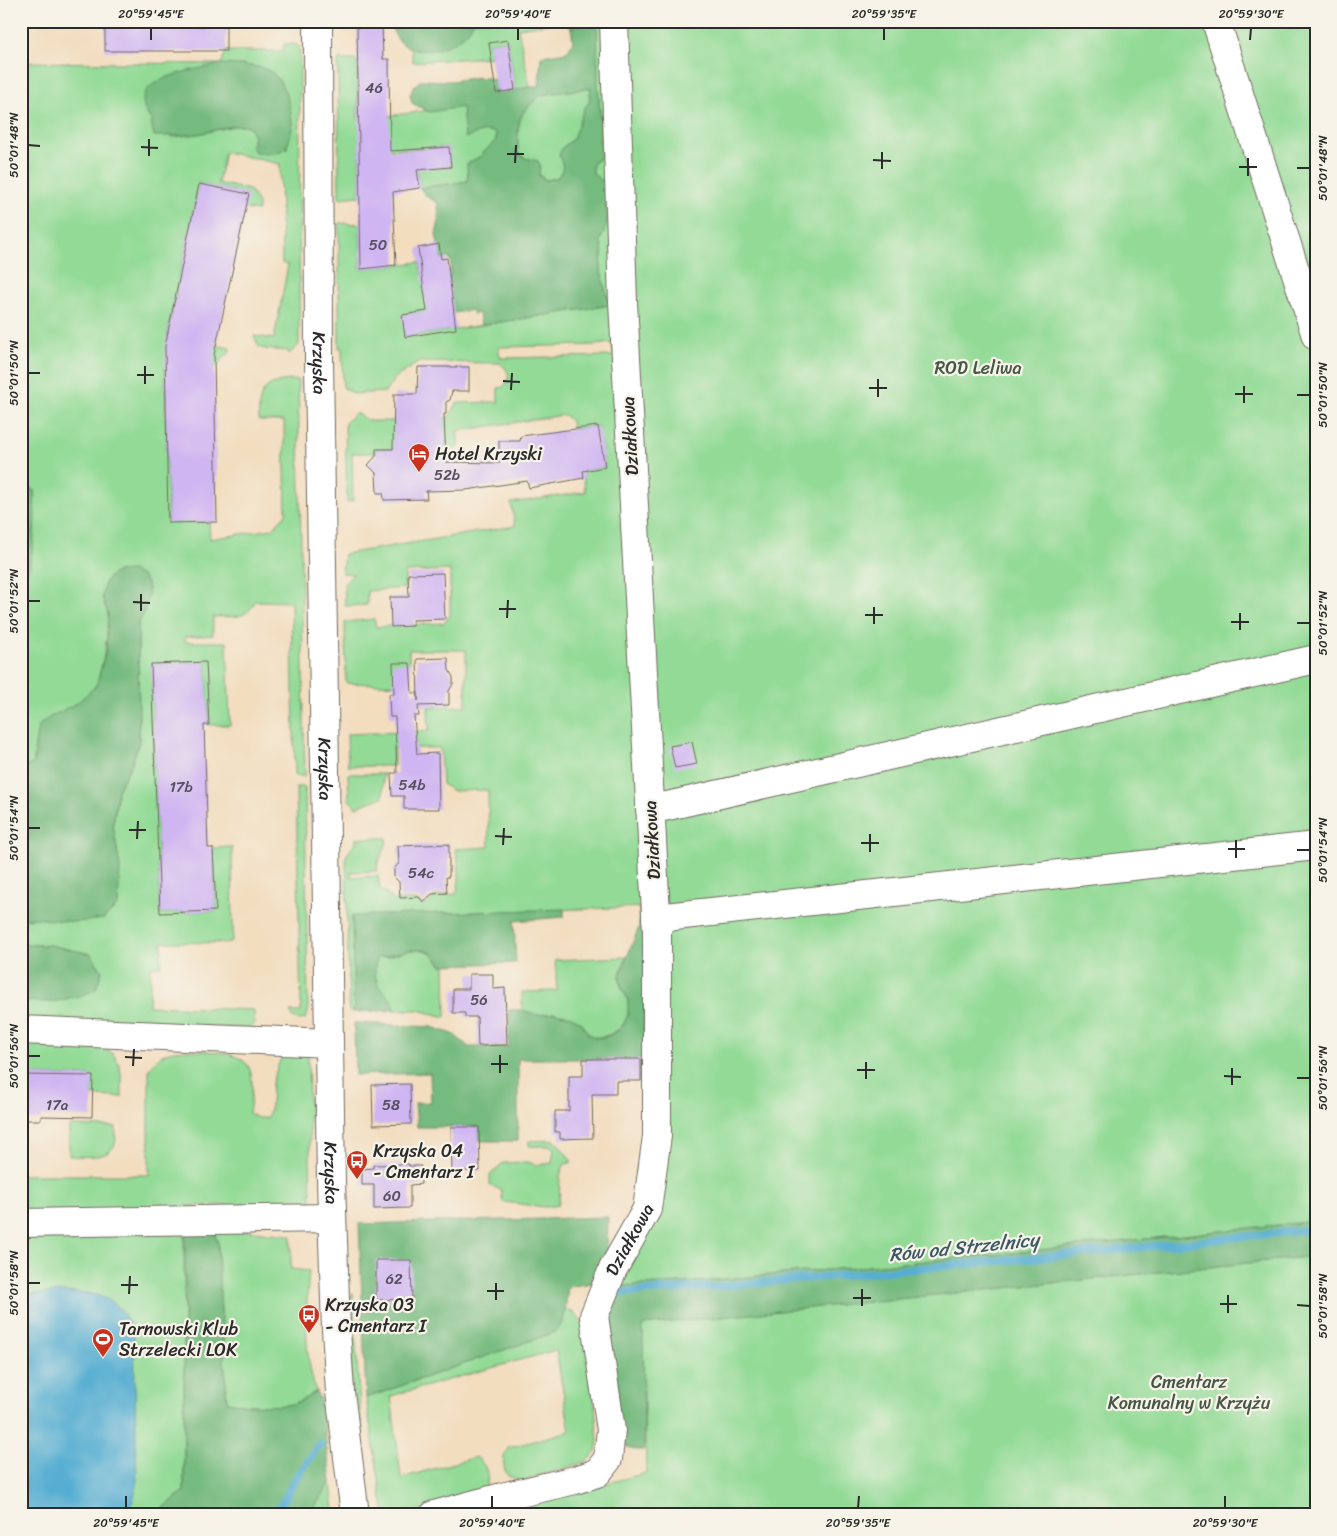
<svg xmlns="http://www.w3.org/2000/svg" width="1337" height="1536" viewBox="0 0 1337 1536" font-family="Sriracha,sans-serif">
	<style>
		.green { fill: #92da95; stroke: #5e8260; fill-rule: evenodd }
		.forest { fill: #75ba7e; stroke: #507254; fill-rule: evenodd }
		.water { fill: #55add2; stroke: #406c7e }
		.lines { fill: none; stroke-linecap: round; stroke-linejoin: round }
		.stream { stroke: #55add2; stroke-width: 8 }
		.building { fill: #cfb5f2 }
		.minor-casing { stroke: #71695f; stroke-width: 30 }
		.minor { stroke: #fff; stroke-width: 28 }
		.ticks { fill: none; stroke: #2b2b2b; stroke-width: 2 }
		.labels { text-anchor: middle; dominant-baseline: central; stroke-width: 4.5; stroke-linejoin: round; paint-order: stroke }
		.number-label { font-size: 15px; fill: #544e5d }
		.street-label { font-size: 18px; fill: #2b2b2b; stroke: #f7f3e8 }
		.park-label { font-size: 18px; fill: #455746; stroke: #f7f3e8 }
		.poi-label { font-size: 18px; fill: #2b2b2b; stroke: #f7f3e8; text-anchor: start }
		.water-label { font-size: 19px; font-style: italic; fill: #3a5865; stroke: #f7f3e8 }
		.neatline { fill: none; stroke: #2b2b2b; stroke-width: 2 }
		.ticks-label { font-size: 12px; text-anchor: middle; fill: #2b2b2b }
	</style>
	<rect width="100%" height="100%" fill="#f7f3e8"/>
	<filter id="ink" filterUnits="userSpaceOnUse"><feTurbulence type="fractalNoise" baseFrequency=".02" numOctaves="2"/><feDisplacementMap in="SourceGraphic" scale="10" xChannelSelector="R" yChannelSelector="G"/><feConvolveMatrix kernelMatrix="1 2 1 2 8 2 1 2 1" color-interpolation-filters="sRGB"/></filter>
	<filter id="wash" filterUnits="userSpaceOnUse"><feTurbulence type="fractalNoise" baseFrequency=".0096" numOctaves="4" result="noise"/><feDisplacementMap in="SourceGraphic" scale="20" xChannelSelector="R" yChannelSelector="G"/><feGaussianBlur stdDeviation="1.12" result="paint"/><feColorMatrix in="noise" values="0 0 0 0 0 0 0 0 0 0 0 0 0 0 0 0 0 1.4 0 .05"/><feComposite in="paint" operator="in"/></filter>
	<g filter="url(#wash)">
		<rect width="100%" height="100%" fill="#f2ddbf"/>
		<!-- green -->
		<g class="green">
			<path d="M474,21H606L611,108L615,293L624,467L621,492L628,542L651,909L650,1078L643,1081L647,907L352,916L354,1012L349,1011L346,856L356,842V838H387C387,850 377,858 377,871L351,872V877L378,876L380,888L394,900H416L424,905L435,896L456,894C461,878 460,865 455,849L489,847L488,790L453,791L442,784L440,748H394V766H348L347,734L429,731L428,707L466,706V650H409L410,685L346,683L345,622L374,619L376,627L444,623L450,615V570L405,572V588L367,591V605L345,606L344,584L353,574L342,573L344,554L515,526L511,503L585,492L583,471L605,467L598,426L573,429L570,420L564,415L457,431L459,448L376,449V453H352L353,501L347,502L345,423L355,413L370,421H439L450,416L457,403L498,402V388L503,387C511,378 510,371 500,363L419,362L395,378L385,392L354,394L343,387L342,348H339V223L360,224L361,269L420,262L422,275L451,271L449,281L453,307L403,315L405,337L610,305C606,293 602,281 601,269C600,259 605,251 600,241L607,224L605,183C595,175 591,176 593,163L600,158L603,153L598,87L597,22L588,23L571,28L562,22L518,28L530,87L515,90L508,40L489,43L491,57L413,62L411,50C436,51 461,44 474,21ZM612,343L613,356L501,358L499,353V347L595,345Z"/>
			<polygon points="619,21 1316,21 1316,1221 993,1255 682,1283 619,1286 651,1220"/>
			<path d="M284,44H294L300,47L299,345L289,354V351L264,349L259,347L254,336L274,339L288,265L282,263L280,164L225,152L218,183L250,190L258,204V211L245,209L248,194L199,184L167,336L230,348L229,353L215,367L165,368L168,522H209L210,539L272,529L286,514L284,421H259C257,389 266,380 298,380L305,776H295L291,602L255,601C247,621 231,616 213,617V635L185,637V642H227L230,725H209L206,662L151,664L160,913L216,911L213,848L232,847L233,934L232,941L226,943L162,942L161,966L151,967L149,1006L254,1010V1024L249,1028L21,1019V1001L52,1002L96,989L102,971L91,954L49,945H21V917L30,919L120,868L113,825L118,790L131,765L139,743L138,624L145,610L102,597C104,603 108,609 108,615C109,628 102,677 95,686C81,705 56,713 39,726L35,744L34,763L21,769V583L30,567L34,490L21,484V62L221,64L226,51H283ZM143,106L292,129L280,152L267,154L255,152L252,146L254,136L249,126L240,125L197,134L173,137L150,119Z"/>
			<polygon points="338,60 357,60 358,120 462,106 478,133 490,130 497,133 496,140 479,157 467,164 469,181 420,188 417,169 450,167 449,147 410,149 359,149 360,196 339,198"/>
			<path d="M591,88L589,102L584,109L573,139L563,147L564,167L557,178L546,180C535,173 529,161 518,153C518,140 516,125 523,113C526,108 535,102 539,95Z"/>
			<polygon points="348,774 383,774 383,797 356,807 349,800"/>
			<polygon points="296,787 305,787 308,1013 305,1019 298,1020 293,1018 290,1012 301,1012"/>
			<path d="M407,950C426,950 429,948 441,965H445L446,1017L418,1010H394L393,1003L380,989L373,972L377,958L390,956Z"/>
			<path d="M627,957C625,963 620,970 620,976C619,984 624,991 627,998C634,1019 619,1034 600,1037C591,1039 586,1031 583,1024L555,1013L537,1015L522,1010V992L557,991L555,960Z"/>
			<polygon points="21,1043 100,1045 113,1054 119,1064 122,1078 122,1097 92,1096 92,1076 21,1075"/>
			<path d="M186,1050C203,1051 244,1050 250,1070C254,1082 251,1099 249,1113L257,1118H267L271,1106L272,1082L282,1055L287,1051L308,1054L311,1204L184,1206V1491L155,1515H21V1175H149V1070C160,1053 166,1051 186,1050Z"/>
			<path d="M69,1126L116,1127C115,1133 117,1141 114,1146C107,1160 82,1156 69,1156Z"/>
			<path d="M555,1140L571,1160V1163L565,1164C556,1176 562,1192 558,1205L546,1207L503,1202L501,1190L490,1185V1175L503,1163L528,1162L538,1165L552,1163L554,1149L551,1146H529V1141Z"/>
			<path d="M212,1227L291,1235V1269L309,1271C306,1311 303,1352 316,1391C310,1396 303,1400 295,1403C282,1408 242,1405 227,1402L219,1281L218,1243Z"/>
			<polygon points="1316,1256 1316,1515 494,1515 494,1513 646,1473 642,1325"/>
			<polygon points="353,1293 360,1409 368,1495 372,1513 368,1510 352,1395 349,1302"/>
			<path d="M565,1309L574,1313L588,1329L598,1441L596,1452L588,1461L522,1481L508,1476C502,1466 502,1458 508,1448L570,1431L556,1350L391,1396L401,1478L476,1457C489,1467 490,1478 484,1493C462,1499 404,1521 384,1511L366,1398L558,1331L564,1317Z"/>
			<polygon points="331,1482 334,1511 328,1515 309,1515"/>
		</g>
		<!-- forest -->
		<g class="forest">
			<path d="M391,21H474C472,24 470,29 468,31C447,55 395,62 391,21Z"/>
			<path d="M597,22L598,87L603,153L600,158L593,163C591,176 595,175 605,183L607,224L600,241C605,251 600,259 601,269C602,282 607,293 610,305L481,325L479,313L473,314L472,310L454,313L449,281L451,271L450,258L441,259L436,234L439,221L438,203L426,196L420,188L468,181L467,164L479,157L496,140V133C486,128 475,134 465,138L462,107L429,112L412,103L410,95L414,86L421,80C431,80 441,81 450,81C466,80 479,74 494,80L496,93L539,86L541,56L567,52L573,41L571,28L588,23ZM591,88L589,102L584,109L573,139L563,147L559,155C564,166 564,169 557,178L546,180L539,176L540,165L538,161L525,158L518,153C518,140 516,125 523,113C526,107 535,102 540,95Z"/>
			<path d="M221,64C234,65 260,64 271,72C285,81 293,112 292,129C291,135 288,142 287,148C276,154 267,154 255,152L252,147L254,136L249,126C233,123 215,131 198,134C183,136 169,136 154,136C153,131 152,126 151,121C148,113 143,108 143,99C144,76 203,68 221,64Z"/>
			<path d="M21,484L34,490C35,523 37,553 21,583Z"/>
			<path d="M132,571C135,573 140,574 143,577C155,590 144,611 138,624L139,743L131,765L118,790L113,825L120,868L118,905L104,919L76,922L21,917V769L34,763L35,744L38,726L50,717L77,703L96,686L106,651L108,614L102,597L105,581L115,572Z"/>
			<polygon points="640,906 647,907 643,1059 518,1059 518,1141 480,1141 479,1127 417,1127 415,1103 431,1102 430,1073 355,1075 354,1023 432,1027 453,1034 469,1047 509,1047 509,1010 522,1010 537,1015 555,1013 571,1016 583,1024 587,1033 596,1038 609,1036 621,1029 628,1015 628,1000 621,986 620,975 639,927"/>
			<path d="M564,909V917L514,921L516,963L441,965C439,962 437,958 434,955C422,942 392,956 377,958C368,990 391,988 394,1010L354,1012L352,916Z"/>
			<polygon points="21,945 49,945 91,954 102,971 96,989 83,995 52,1002 21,1001"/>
			<polygon points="608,1217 607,1258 592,1283 568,1287 564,1317 558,1331 366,1398 359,1224"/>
			<path d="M1316,1221V1256L643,1325L644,1450C634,1450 627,1450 620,1442L608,1318L619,1286L682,1283L993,1255Z"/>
			<path d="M185,1225L212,1227L218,1243L219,1281L227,1402C242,1405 282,1408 295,1403C303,1400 310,1396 316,1391L321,1403L331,1482L309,1515H155L184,1491Z"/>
		</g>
		<!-- water -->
		<path class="water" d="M62,1292C99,1292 120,1297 134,1334L137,1485L133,1501L125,1515H21V1295Z"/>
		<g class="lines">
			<!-- stream -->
			<g class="stream">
				<polyline points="616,1293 712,1287 1097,1252 1316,1229"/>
				<polyline points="269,1515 281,1505 295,1480 320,1444"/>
			</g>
		</g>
		<g id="blocks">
			<!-- building -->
			<g class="building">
				<polygon points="382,24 383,59 389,59 390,151 449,147 451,167 417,170 420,188 393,192 396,265 361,269 357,25"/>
				<rect x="105" y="26" width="121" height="25"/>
				<polygon points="508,40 515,90 496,93 489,43"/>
				<polygon points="199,184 249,194 214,355 217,522 168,523 165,346"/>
				<polygon points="439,244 441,259 447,258 456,329 405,337 402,315 427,311 418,248"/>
				<polygon points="418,367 469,367 469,391 452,391 450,400 446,402 446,414 444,414 446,462 499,463 499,441 520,441 521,436 598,426 605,467 583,471 584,478 529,488 527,481 466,490 426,491 427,499 384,500 383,493 377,493 376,473 368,465 376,456 376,449 393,449 394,394 417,394"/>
				<polygon points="443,573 445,619 413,620 413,626 391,627 390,597 409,597 408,574"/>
				<polygon points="448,658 449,670 453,677 453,684 449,691 449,705 418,706 419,716 414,716 417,754 438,753 439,809 404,809 404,796 392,796 391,773 397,773 395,717 390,717 389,694 394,694 393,663 410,663 412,693 418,693 418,701 417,659"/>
				<polygon points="206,662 209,725 204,725 208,848 213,848 216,911 160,913 151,664"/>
				<polygon points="692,742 697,764 675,768 670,746"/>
				<polygon points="449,844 449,877 446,877 447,893 432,894 423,902 419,897 400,898 399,882 394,877 394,869 399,863 398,846"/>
				<polygon points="469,974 493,974 493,989 505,988 507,1045 478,1046 477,1017 465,1017 465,1013 453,1013 453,989 469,989"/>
				<polygon points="583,1059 641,1059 641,1081 616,1081 616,1094 592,1094 593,1138 560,1139 560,1132 555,1132 555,1111 569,1111 569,1076 583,1076"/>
				<polygon points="21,1075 93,1076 92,1117 41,1116 41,1120 21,1120"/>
				<polygon points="410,1084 411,1124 373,1125 372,1085"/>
				<polygon points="451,1127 479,1127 480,1171 452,1171"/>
				<polygon points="409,1164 409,1166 421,1166 421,1184 410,1185 410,1208 374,1209 374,1185 362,1185 362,1169 373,1168 373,1165"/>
				<polygon points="376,1260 411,1260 412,1299 376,1300"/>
			</g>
		</g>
	</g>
	<g filter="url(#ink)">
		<use href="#blocks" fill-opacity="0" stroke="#71695f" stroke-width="1"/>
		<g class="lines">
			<!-- minor casing -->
			<g class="minor-casing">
				<g id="minor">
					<path id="s1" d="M318,21L319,360L331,1181L336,1329L340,1392L355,1515"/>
					<polyline points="1216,21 1316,336"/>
					<polyline points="650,809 663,807 1316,659"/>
					<polyline points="656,918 1316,846"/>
					<polyline points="21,1030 329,1043"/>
					<polyline points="21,1223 332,1218"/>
					<path id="s2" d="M434,1515L502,1497L575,1480L597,1473L608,1459L611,1430L594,1316L613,1269L647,1209L657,1136V932L623,302L614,21"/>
				</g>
			</g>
			<!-- minor -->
			<use href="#minor" class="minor"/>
		</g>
	</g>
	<!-- ticks -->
	<path class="ticks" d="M151,40V28M518,40V28M884,40V28M1250,40L1251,28M28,145L40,146M141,147L158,148M507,154H524M149,156V139M873,160L891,161M515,163L516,145M1239,167H1257M1297,168H1310M882,169V152M1248,176V158M28,373H40M137,375H154M503,381L520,382M145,384V366M869,388H887M511,390L512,373M1235,394H1253M1297,395H1310M878,397V379M1244,403V386M28,601H40M133,602L150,603M499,609H516M141,611V594M865,615H883M507,618L508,600M1231,622H1249M1297,623H1310M874,624V607M1240,630V613M28,828H40M129,830H146M495,836L512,837M137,839L138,821M861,843H879M503,845L504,828M1228,849H1245M1297,850H1310M870,852V834M1236,858V840M28,1056H40M125,1057L142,1058M491,1064H508M133,1066L134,1049M857,1070H875M500,1073V1055M1224,1076L1241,1077M1297,1078H1310M866,1079V1062M1232,1085V1068M28,1283H40M121,1285H138M487,1291H504M129,1294L130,1276M853,1298H871M496,1300V1283M1220,1304H1237M1297,1305L1310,1306M862,1306V1289M1228,1313V1295M126,1508V1496M492,1508V1496M858,1508L859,1496M1225,1508V1496"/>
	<!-- icons -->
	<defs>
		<g id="hotel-pin" transform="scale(1.125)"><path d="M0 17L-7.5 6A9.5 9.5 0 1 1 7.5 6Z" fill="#c8321e" stroke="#f7f3e8"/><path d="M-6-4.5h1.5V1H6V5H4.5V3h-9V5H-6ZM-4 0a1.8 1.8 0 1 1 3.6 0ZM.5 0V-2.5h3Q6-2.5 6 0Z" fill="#fff"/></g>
		<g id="bus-pin" transform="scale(1.125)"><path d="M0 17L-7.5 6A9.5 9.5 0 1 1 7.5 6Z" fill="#c8321e" stroke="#f7f3e8"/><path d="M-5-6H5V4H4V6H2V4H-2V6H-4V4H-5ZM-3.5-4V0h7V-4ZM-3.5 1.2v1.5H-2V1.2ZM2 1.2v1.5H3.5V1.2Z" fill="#fff"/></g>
		<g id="stadium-pin" transform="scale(1.125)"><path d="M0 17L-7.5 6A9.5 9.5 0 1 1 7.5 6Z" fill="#c8321e" stroke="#f7f3e8"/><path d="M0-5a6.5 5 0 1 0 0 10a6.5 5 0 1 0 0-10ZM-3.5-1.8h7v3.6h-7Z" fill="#fff"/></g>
	</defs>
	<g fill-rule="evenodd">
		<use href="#hotel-pin" x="419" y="454"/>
		<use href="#bus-pin" x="357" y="1161"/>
		<use href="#bus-pin" x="309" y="1315"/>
		<use href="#stadium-pin" x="103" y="1339"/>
	</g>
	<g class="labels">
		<!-- number labels -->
		<g class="number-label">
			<text x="374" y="88">46</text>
			<text x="378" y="245">50</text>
			<text x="447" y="475">52b</text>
			<text x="412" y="785">54b</text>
			<text x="181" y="787">17b</text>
			<text x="421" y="873">54c</text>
			<text x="479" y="1000">56</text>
			<text x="57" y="1105">17a</text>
			<text x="391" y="1105">58</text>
			<text x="392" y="1196">60</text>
			<text x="394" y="1279">62</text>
		</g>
		<!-- street labels -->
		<g class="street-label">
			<text stroke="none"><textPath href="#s1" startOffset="342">Krzyska</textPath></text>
			<text transform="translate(630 436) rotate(-93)">Działkowa</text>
			<text stroke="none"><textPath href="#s1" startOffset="748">Krzyska</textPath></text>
			<text transform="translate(652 840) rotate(-93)">Działkowa</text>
			<text stroke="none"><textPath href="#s1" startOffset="1152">Krzyska</textPath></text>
			<text stroke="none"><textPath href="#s2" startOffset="415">Działkowa</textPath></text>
		</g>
		<!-- park labels -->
		<g class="park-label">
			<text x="978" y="368">ROD Leliwa</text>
			<text x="1189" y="1382">Cmentarz<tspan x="1189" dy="21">Komunalny w Krzyżu</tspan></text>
		</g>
		<!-- poi labels -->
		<g class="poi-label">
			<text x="435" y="454">Hotel Krzyski</text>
			<text x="373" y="1151">Krzyska 04<tspan x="373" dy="21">- Cmentarz I</tspan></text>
			<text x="325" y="1305">Krzyska 03<tspan x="325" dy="21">- Cmentarz I</tspan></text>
			<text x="119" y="1329">Tarnowski Klub<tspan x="119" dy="21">Strzelecki LOK</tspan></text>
		</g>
		<!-- water labels -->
		<g class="water-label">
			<text transform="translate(964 1247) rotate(-6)">Rów od Strzelnicy</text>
		</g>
	</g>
	<!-- margin -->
	<rect width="1337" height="1536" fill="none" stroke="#f7f3e8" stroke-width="55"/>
	<rect x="28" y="28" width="1282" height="1480" class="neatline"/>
	<g class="ticks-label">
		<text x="151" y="18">20°59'45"E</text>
		<text x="518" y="18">20°59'40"E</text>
		<text x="884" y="18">20°59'35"E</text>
		<text x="1251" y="18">20°59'30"E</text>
		<text transform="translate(14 145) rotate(-90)" y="4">50°01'48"N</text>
		<text transform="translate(1323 168) rotate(-90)" y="4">50°01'48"N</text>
		<text transform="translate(14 373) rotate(-90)" y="4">50°01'50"N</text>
		<text transform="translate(1323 395) rotate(-90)" y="4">50°01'50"N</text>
		<text transform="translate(14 601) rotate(-90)" y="4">50°01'52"N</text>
		<text transform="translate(1323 623) rotate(-90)" y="4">50°01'52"N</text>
		<text transform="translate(14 828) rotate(-90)" y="4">50°01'54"N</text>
		<text transform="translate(1323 850) rotate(-90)" y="4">50°01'54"N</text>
		<text transform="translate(14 1056) rotate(-90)" y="4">50°01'56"N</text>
		<text transform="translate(1323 1078) rotate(-90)" y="4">50°01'56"N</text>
		<text transform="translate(14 1283) rotate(-90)" y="4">50°01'58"N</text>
		<text transform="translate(1323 1306) rotate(-90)" y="4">50°01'58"N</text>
		<text x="126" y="1527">20°59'45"E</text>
		<text x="492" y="1527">20°59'40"E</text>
		<text x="858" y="1527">20°59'35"E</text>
		<text x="1225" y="1527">20°59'30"E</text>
	</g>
</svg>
